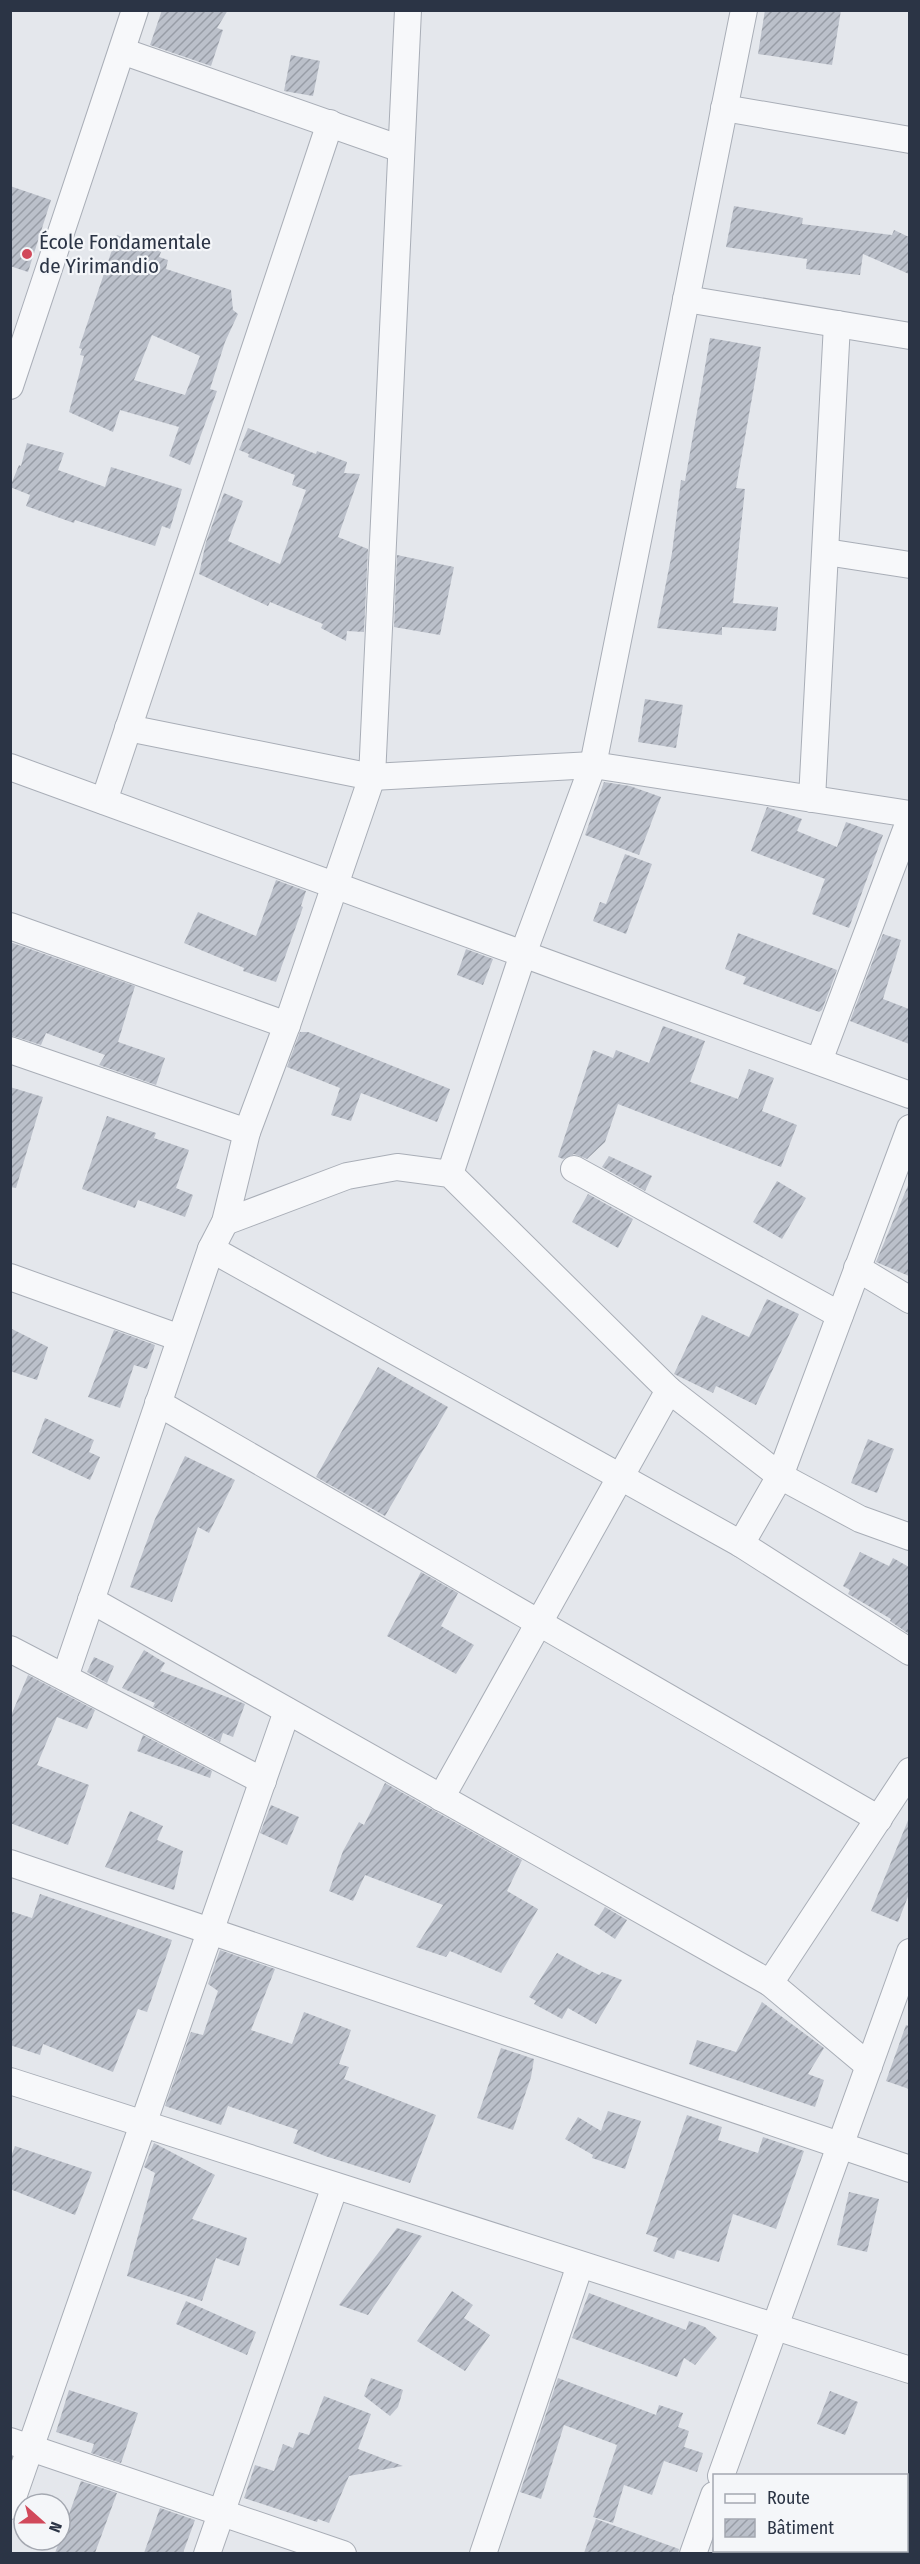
<svg xmlns="http://www.w3.org/2000/svg" width="920" height="2564" viewBox="0 0 920 2564" font-family="'Fira Sans Condensed',sans-serif">
	<style>
		.building { fill: url(#building-hatch); fill-rule: evenodd }
		.lines { fill: none; stroke-linecap: round; stroke-linejoin: round }
		.minor-casing { stroke: #a9aeb7; stroke-width: 28 }
		.minor { stroke: #f7f8fa; stroke-width: 26 }
		.poi-dot { fill: #d1495b; stroke: #f4f6f9; stroke-width: 2 }
		.labels { text-anchor: middle; dominant-baseline: central; stroke-width: 4.5; stroke-linejoin: round; paint-order: stroke }
		.poi-label { font-size: 21px; fill: #2b3445; stroke: #f4f6f9; text-anchor: start }
	</style>
	<defs>
		<pattern id="building-hatch" width="6" height="6" patternUnits="userSpaceOnUse" patternTransform="scale(1.5)"><rect width="6" height="6" fill="#bbc0ca"/><path d="M-1 1l2-2M0 6l6-6M5 7l2-2" fill="none" stroke="#989da6"/></pattern>
	</defs>
	<rect width="100%" height="100%" fill="#e4e7ec"/>
	<!-- building -->
	<g class="building">
		<polygon points="162,10 228,10 217,28 223,30 211,66 150,45"/>
		<polygon points="765,10 841,10 832,65 758,54"/>
		<polygon points="291,55 320,61 313,96 284,91"/>
		<polygon points="10,186 51,200 28,272 10,266"/>
		<polygon points="734,206 803,218 802,224 892,235 894,230 909,237 909,274 863,254 860,275 806,269 807,259 726,247"/>
		<path d="M117,235L161,252L159,257L168,260L166,269L231,290L233,310L238,314L225,342L210,389L217,391L190,465L169,456L179,427L120,410L113,432L69,412L84,356L80,355L82,349L79,348ZM152,335L200,356L185,395L134,380Z"/>
		<polygon points="710,338 761,347 736,488 745,489 733,603 778,607 776,631 722,627 722,635 657,628 672,553 681,480 685,481"/>
		<polygon points="248,428 316,454 317,451 347,462 344,473 360,474 338,537 368,549 364,632 347,631 346,641 321,628 323,624 270,602 268,606 199,574 206,542 224,493 243,501 228,541 280,564 306,490 292,485 295,475 248,457 249,454 239,450"/>
		<polygon points="27,443 64,453 58,470 105,487 111,467 182,489 170,529 162,526 155,546 75,520 74,523 26,506 30,495 10,487 19,465 21,466"/>
		<polygon points="397,555 454,567 440,635 394,627"/>
		<polygon points="645,699 683,705 676,748 638,742"/>
		<polygon points="604,782 630,786 661,797 639,855 585,835"/>
		<polygon points="767,807 802,819 797,831 837,847 846,822 883,835 849,928 812,914 825,879 751,851"/>
		<polygon points="625,854 652,864 626,934 593,921 600,902 606,904"/>
		<polygon points="276,880 306,891 301,906 303,907 276,982 243,971 244,968 184,943 198,912 256,936"/>
		<polygon points="738,933 837,970 822,1010 819,1012 743,984 746,977 725,969"/>
		<polygon points="883,934 901,940 883,999 909,1009 909,1044 850,1021"/>
		<polygon points="10,942 135,986 118,1042 165,1058 156,1085 99,1065 105,1055 46,1033 41,1045 10,1035"/>
		<polygon points="466,949 493,959 483,985 457,975"/>
		<polygon points="663,1026 705,1041 690,1082 738,1099 749,1069 774,1078 762,1111 797,1125 781,1167 618,1104 605,1142 587,1159 574,1154 563,1159 558,1157 593,1050 613,1058 616,1050 649,1063"/>
		<polygon points="300,1032 308,1032 450,1089 437,1122 361,1093 351,1121 331,1115 340,1088 287,1067"/>
		<polygon points="10,1087 43,1097 16,1188 10,1187"/>
		<polygon points="107,1116 156,1133 154,1138 189,1150 176,1188 193,1195 185,1217 138,1200 135,1208 82,1189"/>
		<polygon points="609,1156 652,1176 645,1191 602,1167"/>
		<polygon points="777,1181 806,1198 782,1239 753,1222"/>
		<polygon points="909,1183 909,1276 876,1262"/>
		<polygon points="588,1194 633,1219 618,1248 572,1222"/>
		<polygon points="767,1299 799,1314 756,1405 716,1386 713,1393 674,1374 702,1315 749,1337"/>
		<polygon points="10,1328 48,1347 37,1380 10,1371"/>
		<polygon points="114,1330 155,1345 147,1369 134,1365 120,1408 88,1397"/>
		<polygon points="378,1367 448,1407 385,1516 316,1477"/>
		<polygon points="45,1418 94,1440 89,1452 100,1457 90,1480 32,1453"/>
		<polygon points="868,1439 894,1449 877,1493 851,1483"/>
		<polygon points="185,1456 235,1480 209,1533 198,1527 172,1602 130,1587 155,1519"/>
		<polygon points="860,1552 889,1566 893,1558 909,1567 909,1634 890,1621 891,1619 848,1594 850,1590 843,1586"/>
		<polygon points="421,1572 458,1593 441,1626 474,1645 456,1674 387,1636"/>
		<polygon points="144,1650 165,1663 160,1671 245,1704 233,1737 223,1733 220,1742 153,1707 155,1703 122,1688"/>
		<polygon points="94,1657 114,1666 107,1683 87,1672"/>
		<polygon points="28,1675 95,1710 87,1729 57,1717 37,1765 89,1785 68,1845 10,1823 10,1718"/>
		<polygon points="143,1735 212,1771 210,1778 137,1751"/>
		<polygon points="385,1783 522,1860 507,1891 538,1909 501,1973 450,1951 446,1957 416,1947 443,1905 365,1875 353,1901 329,1891 343,1851 359,1822 364,1825"/>
		<polygon points="271,1805 299,1817 287,1845 260,1833"/>
		<polygon points="130,1811 163,1826 157,1840 183,1851 174,1890 105,1867"/>
		<polygon points="909,1818 909,1894 898,1922 871,1911"/>
		<polygon points="40,1894 172,1940 147,2012 138,2009 113,2072 43,2044 40,2055 10,2045 10,1911 32,1918"/>
		<polygon points="605,1907 627,1920 615,1939 594,1925"/>
		<polygon points="220,1950 275,1969 251,2030 292,2044 304,2012 351,2030 339,2064 349,2067 344,2079 436,2115 410,2183 325,2156 293,2143 298,2130 228,2106 221,2125 165,2106 191,2032 203,2035 218,1991 208,1984"/>
		<polygon points="557,1953 599,1975 602,1972 622,1980 596,2024 568,2008 562,2019 534,2004 536,2001 529,1997"/>
		<polygon points="762,2002 824,2048 808,2074 824,2080 815,2107 689,2064 697,2040 736,2052"/>
		<polygon points="906,2025 909,2026 909,2089 886,2081"/>
		<polygon points="501,2048 534,2059 531,2077 513,2130 477,2118"/>
		<polygon points="608,2111 641,2121 625,2169 592,2158 593,2155 565,2139 578,2117 601,2131"/>
		<polygon points="687,2115 722,2127 718,2140 758,2153 763,2137 804,2151 776,2229 733,2214 719,2262 677,2250 674,2259 653,2251 658,2238 646,2234"/>
		<polygon points="154,2143 215,2175 192,2219 247,2238 239,2266 216,2258 202,2301 127,2276 155,2173 144,2167"/>
		<polygon points="15,2146 92,2172 75,2215 10,2189 10,2159"/>
		<polygon points="849,2192 879,2199 867,2252 837,2245"/>
		<polygon points="397,2228 422,2236 368,2315 339,2305"/>
		<polygon points="452,2291 473,2305 464,2318 490,2335 465,2371 417,2341"/>
		<polygon points="589,2293 686,2330 689,2321 705,2327 717,2338 695,2365 684,2358 677,2377 572,2338"/>
		<polygon points="186,2301 256,2332 247,2355 176,2324"/>
		<polygon points="371,2378 403,2390 398,2407 390,2416 364,2396"/>
		<polygon points="558,2378 656,2415 659,2405 683,2413 678,2427 689,2431 684,2447 703,2453 697,2472 664,2461 652,2495 624,2485 613,2523 593,2517 617,2445 564,2425 541,2499 520,2492"/>
		<polygon points="69,2390 138,2413 121,2463 91,2453 94,2444 56,2432"/>
		<polygon points="830,2391 858,2402 845,2435 817,2424"/>
		<polygon points="324,2396 371,2414 358,2449 403,2466 349,2476 329,2523 318,2519 317,2522 244,2498 255,2465 274,2471 283,2444 293,2448 299,2432 309,2435"/>
		<polygon points="81,2481 117,2493 95,2553 55,2553"/>
		<polygon points="160,2508 195,2520 183,2553 144,2553"/>
		<polygon points="596,2519 679,2549 678,2553 584,2553"/>
	</g>
	<g class="lines">
		<!-- minor casing -->
		<g class="minor-casing">
			<g id="minor">
				<polyline points="122,51 401,149"/>
				<polyline points="724,108 910,140"/>
				<polyline points="686,299 910,336"/>
				<polyline points="10,386 135,10"/>
				<polyline points="826,552 910,565"/>
				<polyline points="128,728 372,777 593,765 910,814"/>
				<polyline points="10,767 910,1095"/>
				<polyline points="812,799 837,324"/>
				<polyline points="104,801 330,123"/>
				<polyline points="10,926 287,1025"/>
				<polyline points="10,1050 247,1132"/>
				<polyline points="819,1061 910,819"/>
				<polyline points="574,1169 840,1315"/>
				<polyline points="450,1174 523,954 593,765 744,10"/>
				<polyline points="225,1222 347,1176 397,1167 450,1174 669,1390 780,1476 860,1519 910,1537"/>
				<polyline points="211,1249 741,1544 910,1652"/>
				<polyline points="857,1268 910,1300"/>
				<polyline points="10,1277 180,1338"/>
				<polyline points="158,1403 879,1819"/>
				<polyline points="741,1544 780,1476 910,1128"/>
				<polyline points="91,1600 770,1983 869,2066"/>
				<polyline points="10,1649 263,1781"/>
				<polyline points="65,1677 211,1249 225,1222 247,1132 287,1025 372,777 408,10"/>
				<polyline points="441,1798 669,1390"/>
				<polyline points="10,1863 910,2169"/>
				<polyline points="770,1983 910,1771"/>
				<polyline points="10,2081 910,2370"/>
				<polyline points="10,2441 343,2554"/>
				<polyline points="721,2476 910,1952"/>
				<polyline points="10,2506 287,1711"/>
				<polyline points="906,2539 910,2530"/>
				<polyline points="207,2554 335,2186"/>
				<polyline points="483,2554 580,2265"/>
				<polyline points="693,2554 714,2495"/>
			</g>
		</g>
		<!-- minor -->
		<use href="#minor" class="minor"/>
	</g>
	<!-- markers -->
	<circle class="poi-dot" cx="27" cy="254" r="6"/>
	<g class="labels">
		<!-- poi labels -->
		<g class="poi-label">
			<text x="39" y="242">École Fondamentale<tspan x="39" dy="24">de Yirimandio</tspan></text>
		</g>
	</g>
	<!-- border -->
	<rect width="920" height="2564" fill="none" stroke="#2b3445" stroke-width="24"/>
	<!-- legend -->
	<rect x="713" y="2474" width="195" height="78" fill="#f4f6f9" stroke="#a4a8b1" stroke-width="1.5"/>
	<rect x="725" y="2494" width="30" height="9" fill="#f7f8fa" stroke="#a4a8b1" stroke-width="1.5"/>
	<text x="767" y="2504" font-size="18" fill="#2b3445">Route</text>
	<rect x="725" y="2519" width="30" height="18" fill="url(#building-hatch)" stroke="#a4a8b1" stroke-width="1.5"/>
	<text x="767" y="2534" font-size="18" fill="#2b3445">Bâtiment</text>
	<!-- north arrow -->
	<g transform="translate(42 2522) rotate(111)"><circle r="28" fill="#f4f6f9" stroke="#a4a8b1" stroke-width="1.5"/>
	<path d="M0-4.5L10 22L0 15L-10 22Z" fill="#d1495b"/>
	<text y="-9" font-size="16" font-weight="bold" text-anchor="middle" fill="#2b3445">N</text>
	</g>
</svg>
